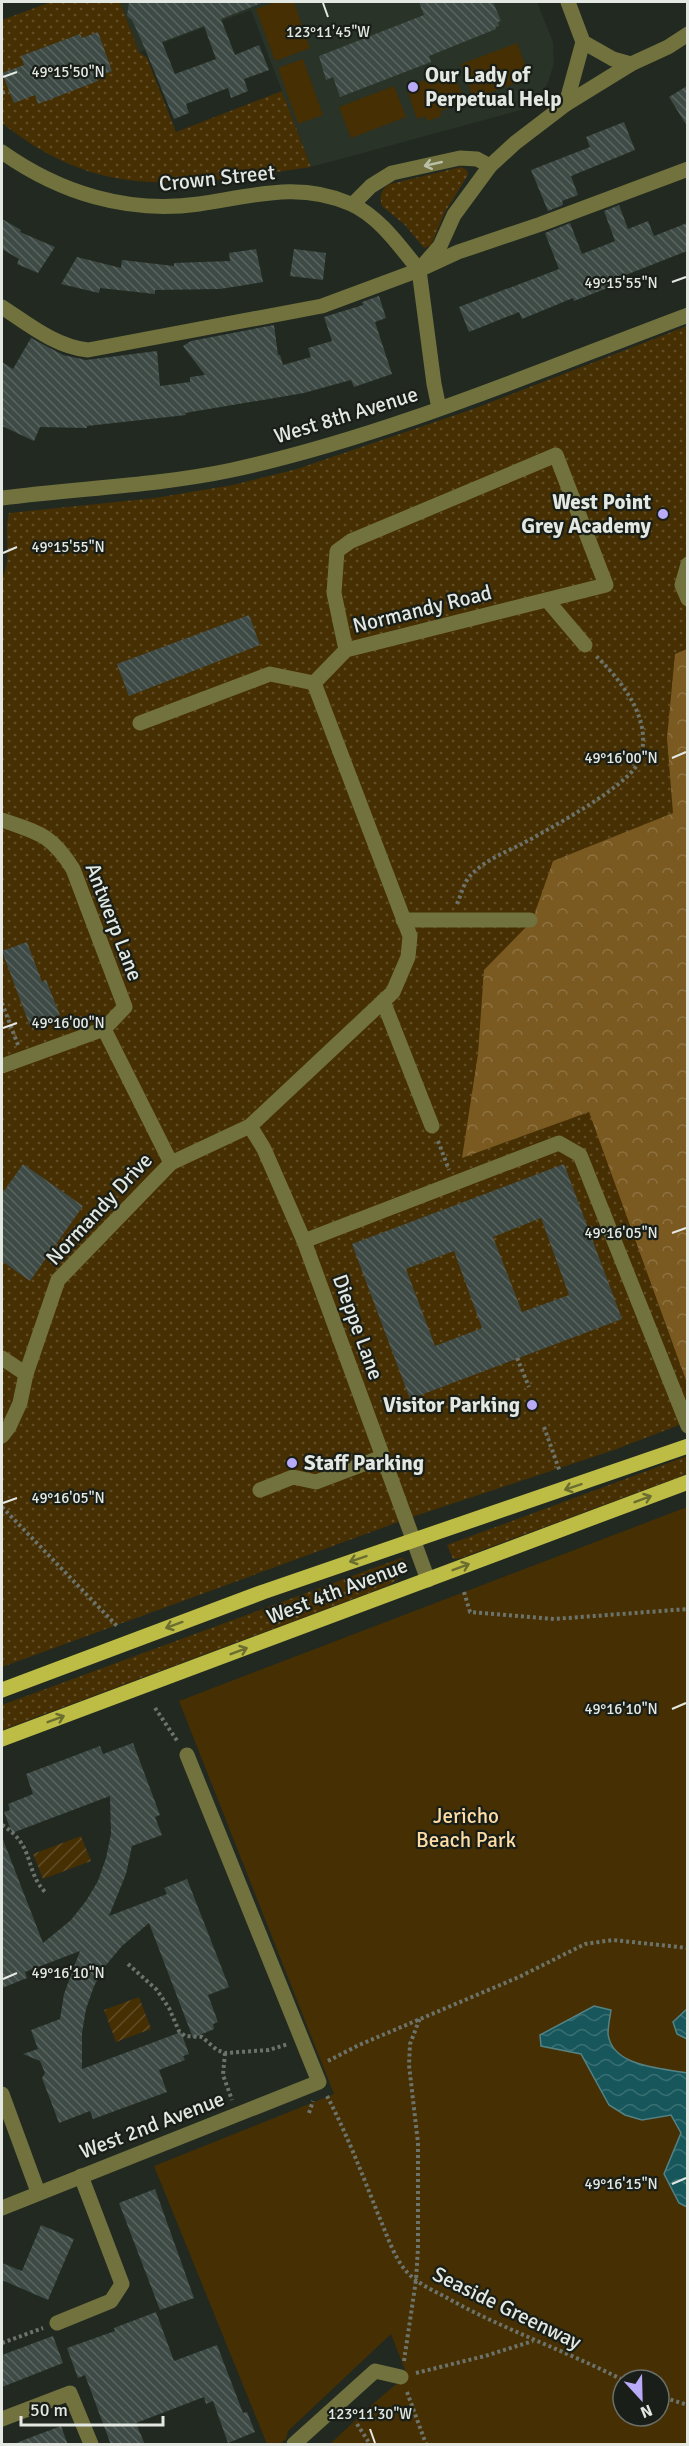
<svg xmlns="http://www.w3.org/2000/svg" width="689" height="2446" viewBox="0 0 689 2446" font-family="Signika,sans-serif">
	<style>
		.built { fill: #293327 }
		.grass { fill: url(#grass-dots) }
		.forest { fill: url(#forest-crowns) }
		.park { fill: #462f02; fill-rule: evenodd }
		.garden { fill: url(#garden-furrows) }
		.water { fill: url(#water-waves); stroke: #548284; stroke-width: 1.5 }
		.building { fill: url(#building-back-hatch); fill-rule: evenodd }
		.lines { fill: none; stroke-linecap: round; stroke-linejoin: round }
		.path { stroke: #6c736b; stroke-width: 4; stroke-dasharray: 3 3; stroke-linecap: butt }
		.minor { stroke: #71723d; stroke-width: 15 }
		.major { stroke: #bdbd46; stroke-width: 15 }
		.oneway { stroke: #bbbfa8 }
		.oneway2 { stroke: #6b6e2f }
		.ticks { fill: none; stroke: #e3e8e2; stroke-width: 2 }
		.poi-dot { fill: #b9abf7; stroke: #191f18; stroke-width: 2 }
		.labels { text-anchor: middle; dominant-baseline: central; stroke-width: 4.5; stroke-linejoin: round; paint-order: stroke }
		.poi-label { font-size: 21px; font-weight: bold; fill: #e3e8e2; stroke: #191f18; text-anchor: start }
		.street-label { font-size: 21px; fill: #e3e8e2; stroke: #191f18 }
		.park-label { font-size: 21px; fill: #fedca4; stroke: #191f18 }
		.ticks-label { font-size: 15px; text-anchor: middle; fill: #e3e8e2; stroke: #191f18; stroke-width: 4.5; stroke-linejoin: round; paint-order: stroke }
	</style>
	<defs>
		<pattern id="grass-dots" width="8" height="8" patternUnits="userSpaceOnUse" patternTransform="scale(1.5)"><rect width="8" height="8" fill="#462f02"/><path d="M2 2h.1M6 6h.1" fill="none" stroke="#614d27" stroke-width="1.8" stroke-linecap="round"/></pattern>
		<pattern id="forest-crowns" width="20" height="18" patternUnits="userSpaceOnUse" patternTransform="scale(1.5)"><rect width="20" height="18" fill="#7a5a21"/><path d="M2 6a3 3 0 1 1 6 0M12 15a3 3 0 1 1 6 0" fill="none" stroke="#8d7241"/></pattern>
		<pattern id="garden-furrows" width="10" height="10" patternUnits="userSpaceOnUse" patternTransform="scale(1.5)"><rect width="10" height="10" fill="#462f02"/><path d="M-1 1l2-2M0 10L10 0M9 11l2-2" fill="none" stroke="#614d27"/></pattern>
		<pattern id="water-waves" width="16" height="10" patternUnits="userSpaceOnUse" patternTransform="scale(1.5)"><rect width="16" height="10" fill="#17575b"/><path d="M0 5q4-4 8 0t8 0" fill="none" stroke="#396f72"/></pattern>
		<pattern id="building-back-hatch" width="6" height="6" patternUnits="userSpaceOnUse" patternTransform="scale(1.5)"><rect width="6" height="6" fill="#3e4a45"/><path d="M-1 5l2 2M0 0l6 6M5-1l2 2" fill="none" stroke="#5a6460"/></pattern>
	</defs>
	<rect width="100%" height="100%" fill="#222921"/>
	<!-- built -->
	<polygon class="built" points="120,2 537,2 553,42 554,63 548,83 541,94 521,110 311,167 251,10 139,52"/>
	<!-- grass -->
	<g class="grass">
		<path d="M51,2H120L139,52L147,58L176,132L282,91L311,167C245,176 168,192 102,175C65,166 31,146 2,123V20Z"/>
		<path d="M461,167L467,170L468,175L445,212L431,245L424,248L405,225L382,206C379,196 381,189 390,184Z"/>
		<path d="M687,326V1422L614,1450L415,1516L2,1667V578C13,558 3,535 9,513L155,498L233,485L297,469L473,409Z"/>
		<polygon points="687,1456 687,1474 461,1558 453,1559 447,1545"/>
		<path d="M401,1558L405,1560C408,1572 396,1581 387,1586L2,1730V1705Z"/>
	</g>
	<!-- forest -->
	<polygon class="forest" points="687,649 687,1383 589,1112 462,1158 478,1054 484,970 532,921 553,861 673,813 667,738 675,654"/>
	<!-- park -->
	<g class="park">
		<polygon points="276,2 294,2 310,48 275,61 256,9"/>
		<polygon points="517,43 530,78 473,99 461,64"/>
		<polygon points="303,59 323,115 298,124 278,68"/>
		<polygon points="453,70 465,102 440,111 442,116 427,121 425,116 417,119 406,87"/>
		<polygon points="394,86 406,117 351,138 339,107"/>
		<path d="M687,1507V2444H330L375,2402L407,2375L391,2334L288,2431L286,2439L280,2444H267L154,2166L334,2094L179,1701ZM623,2380H659V2416H623Z"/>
	</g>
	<!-- garden -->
	<g class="garden">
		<polygon points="81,1836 91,1861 43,1879 33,1854"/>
		<polygon points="139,1997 151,2029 116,2042 104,2010"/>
	</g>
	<!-- water -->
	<g class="water">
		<path d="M594,2006L611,2010C610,2017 608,2026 608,2034C612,2067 662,2068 687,2073V2207L679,2203L664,2174L681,2133L671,2115L642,2120L625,2115L609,2105L581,2054L541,2046L540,2035Z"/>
		<polygon points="687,2009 687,2039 677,2034 673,2022"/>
	</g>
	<!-- building -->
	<g class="building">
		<path d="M129,2H264L221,19L235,55L259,45L269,70L244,79L248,91L231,98L228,88L186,104L189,113L174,119L140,37L132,20L127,16ZM204,26L216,59L175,74L162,42Z"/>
		<polygon points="419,2 493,2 501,21 498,22 499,26 495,27 496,29 429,56 431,62 340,97 333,77 326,80 319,56 424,15"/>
		<polygon points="98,32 112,71 96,77 98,81 38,104 35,95 14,103 2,73 24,65 21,56 80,34 82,38"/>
		<polygon points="687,86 687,126 669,97"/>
		<polygon points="624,122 635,150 571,176 578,195 562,201 563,205 548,211 531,170 590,147 586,137"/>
		<polygon points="619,205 628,229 648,221 654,236 687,223 687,251 613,280 615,285 574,301 573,298 522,319 519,312 469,332 459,307 559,269 545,233 570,223 582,254 615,241 604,211"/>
		<polygon points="2,219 21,230 20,232 55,247 38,273 17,264 19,259 2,249"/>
		<polygon points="256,249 263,282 220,289 155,290 155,294 100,288 99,293 61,284 77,257 121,268 122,260 174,266 174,263 230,261 229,253"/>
		<polygon points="294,249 326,253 323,280 290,276"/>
		<polygon points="379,296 386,318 375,322 392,374 354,387 351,380 304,393 185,413 186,415 87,426 87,428 40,427 34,441 2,426 2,362 13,369 31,338 63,355 86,360 157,351 160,386 190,382 190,377 205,375 183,346 191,341 274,325 278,355 280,355 283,365 311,357 308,348 332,341 324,317 363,305 362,302"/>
		<polygon points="249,615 260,645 129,696 117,664"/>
		<polygon points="27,942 42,982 46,980 60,1015 30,1026 2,951"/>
		<polygon points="23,1164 83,1206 30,1281 2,1261 2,1194"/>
		<path d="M564,1164L622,1319L410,1399L352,1244ZM541,1218L569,1295L522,1312L493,1237ZM454,1251L482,1328L435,1346L406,1269Z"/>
		<polygon points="133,1743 160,1815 155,1817 162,1835 132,1846 126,1874 109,1916 167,1894 164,1888 187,1879 229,1987 208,1995 218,2022 213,2024 214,2029 193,2038 149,1923 122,1946 106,1965 94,1986 86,2009 82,2033 82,2069 181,2032 189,2054 183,2056 185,2060 159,2070 167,2092 93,2119 90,2111 59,2123 42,2078 45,2073 40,2061 23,2054 38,2049 31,2030 60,2019 64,1994 80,1951 25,1972 27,1978 2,1988 2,1837 43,1943 71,1920 86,1901 98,1881 106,1858 111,1834 110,1796 12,1833 4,1812 10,1810 8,1804 33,1794 26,1774 100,1746 103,1754"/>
		<polygon points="155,2189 194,2298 160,2310 119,2203"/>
		<polygon points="41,2225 74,2239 48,2300 2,2280 2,2263 22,2271"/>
		<polygon points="156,2312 174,2361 217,2345 243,2413 247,2412 255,2432 228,2443 213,2401 206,2404 204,2397 136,2423 145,2445 111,2445 85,2375 78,2378 67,2348 115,2331 114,2328"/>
		<polygon points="53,2336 63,2363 2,2387 2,2355"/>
		<polygon points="61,2426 68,2445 17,2445 16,2443"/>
	</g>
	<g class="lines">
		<!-- path -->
		<g class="path">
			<polyline points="2,93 7,91"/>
			<path d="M457,904C461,895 464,881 471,875C484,861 505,852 522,844C547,830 627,787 638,763C656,724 623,682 596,656"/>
			<polyline points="2,1003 18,1045"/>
			<polyline points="438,1141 449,1170"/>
			<polyline points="517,1358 529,1387"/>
			<polyline points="544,1427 560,1472"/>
			<polyline points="2,1507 118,1627"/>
			<polyline points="464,1592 470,1612 554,1619 688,1609"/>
			<polyline points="155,1708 178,1742"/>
			<path d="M2,1825C36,1846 24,1871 46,1893"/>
			<polyline points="128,1964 157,1990 169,2008 179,2031 185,2036 202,2037 217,2050 225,2053 269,2050 288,2044"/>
			<polyline points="225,2053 223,2075 232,2100"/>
			<polyline points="328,2061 359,2045 519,1977 585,1944 613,1940 688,1948"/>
			<path d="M327,2096C347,2134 362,2174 378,2214C386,2232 393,2256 406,2271C417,2284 435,2291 449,2299C505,2330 566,2351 623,2380"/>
			<polyline points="309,2113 313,2101"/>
			<polyline points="2,2343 43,2328"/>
			<polyline points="404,2361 416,2280 418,2248 418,2143 409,2065 410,2044 420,2018"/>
			<polyline points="416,2373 485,2356 533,2341"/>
			<polyline points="407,2392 426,2444"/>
			<polyline points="659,2396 688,2405"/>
			<polyline points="357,2424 370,2444"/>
		</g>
		<!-- minor -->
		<g class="minor">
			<polyline points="568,2 583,42 613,59 631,64"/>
			<polyline points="566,104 583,42"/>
			<path d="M2,152C60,193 128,214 199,204C253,196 299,181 351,204C379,216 401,248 419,270"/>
			<polyline points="353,204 371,186 392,173 460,158 477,159 490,166"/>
			<path d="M2,307C28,324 56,347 88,350L322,306L419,270L458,252L541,224L688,169"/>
			<polyline points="439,408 434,384 419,270 440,246 454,215 490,166 515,143 566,104 631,64 668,47 688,34"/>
			<path d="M2,498C78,488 156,486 232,470C388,436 538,371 688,315"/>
			<polyline points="688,564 682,585 688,599"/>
			<polyline points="547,600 585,645"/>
			<polyline points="314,683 346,650 606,585 556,455 351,541 337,551 334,593 346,650"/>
			<polyline points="140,723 270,674 314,683"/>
			<path d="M2,820C39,833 51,834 73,869L125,1007L104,1029L2,1066"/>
			<polyline points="403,920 530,920"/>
			<polyline points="383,1001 432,1126"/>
			<polyline points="104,1029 171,1163"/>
			<polyline points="250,1126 264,1149 304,1241 428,1580"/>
			<polyline points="304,1241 559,1143 580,1155 688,1426"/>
			<polyline points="2,1358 26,1374"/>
			<polyline points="2,1436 9,1427 20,1403 26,1374 58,1280 171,1163 250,1126 393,992 408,957 410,936 314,683"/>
			<polyline points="260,1490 293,1477 316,1482 382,1457"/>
			<polyline points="2,2094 38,2192"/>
			<polyline points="2,2208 319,2082 187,1755"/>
			<polyline points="57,2323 111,2301 122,2284 81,2176"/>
			<polyline points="2,2419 70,2393 91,2444"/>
			<polyline points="294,2444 375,2371 401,2377"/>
		</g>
		<!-- major -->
		<g class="major">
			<polyline points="2,1690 263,1592 688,1446"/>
			<polyline points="2,1739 688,1482"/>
		</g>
	</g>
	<!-- one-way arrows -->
	<defs><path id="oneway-shaft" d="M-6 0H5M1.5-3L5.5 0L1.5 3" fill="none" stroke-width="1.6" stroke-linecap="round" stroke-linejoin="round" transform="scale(1.5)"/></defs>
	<use class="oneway" href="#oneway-shaft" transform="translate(433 164) rotate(167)"/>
	<g class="oneway2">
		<use href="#oneway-shaft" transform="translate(573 1487) rotate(161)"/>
		<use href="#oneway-shaft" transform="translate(643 1499) rotate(-21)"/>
		<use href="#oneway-shaft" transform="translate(358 1559) rotate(161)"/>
		<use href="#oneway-shaft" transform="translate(461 1567) rotate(-21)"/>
		<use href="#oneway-shaft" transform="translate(174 1625) rotate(160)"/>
		<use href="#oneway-shaft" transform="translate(239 1651) rotate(-21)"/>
		<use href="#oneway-shaft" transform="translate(56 1719) rotate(-21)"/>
	</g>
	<!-- ticks -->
	<path class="ticks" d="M323,3L328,17M3,77L17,72M672,282L686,277M3,553L17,547M672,758L686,752M3,1028L17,1023M672,1233L686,1228M3,1503L17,1498M672,1709L686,1703M3,1979L17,1973M672,2184L686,2178M370,2429L375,2443"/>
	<!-- markers -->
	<g class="poi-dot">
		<circle cx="413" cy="87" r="6"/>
		<circle cx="663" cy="514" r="6"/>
		<circle cx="532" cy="1405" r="6"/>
		<circle cx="292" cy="1463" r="6"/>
	</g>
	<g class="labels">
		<!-- poi labels -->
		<g class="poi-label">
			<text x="425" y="75">Our Lady of<tspan x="425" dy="24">Perpetual Help</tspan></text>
			<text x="651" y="502" text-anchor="end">West Point<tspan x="651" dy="24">Grey Academy</tspan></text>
			<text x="520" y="1405" text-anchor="end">Visitor Parking</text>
			<text x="304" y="1463">Staff Parking</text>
		</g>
		<!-- street labels -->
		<g class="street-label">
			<text transform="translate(217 178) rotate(-6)">Crown Street</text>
			<text transform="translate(346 415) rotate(-17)">West 8th Avenue</text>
			<text transform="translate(422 609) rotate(-14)">Normandy Road</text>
			<text transform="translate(114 922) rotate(69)">Antwerp Lane</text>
			<text transform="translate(99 1209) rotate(-47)">Normandy Drive</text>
			<text transform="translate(358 1327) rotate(70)">Dieppe Lane</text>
			<text transform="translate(337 1591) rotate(-21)">West 4th Avenue</text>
			<text transform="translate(152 2125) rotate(-21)">West 2nd Avenue</text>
			<text transform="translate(507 2308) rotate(26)">Seaside Greenway</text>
		</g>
		<!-- park labels -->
		<g class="park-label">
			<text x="466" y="1816">Jericho<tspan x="466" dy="24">Beach Park</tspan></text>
		</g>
	</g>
	<g class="ticks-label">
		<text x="328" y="37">123°11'45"W</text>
		<text x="68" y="77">49°15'50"N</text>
		<text x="621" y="288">49°15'55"N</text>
		<text x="68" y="552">49°15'55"N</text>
		<text x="621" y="763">49°16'00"N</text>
		<text x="68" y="1028">49°16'00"N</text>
		<text x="621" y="1238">49°16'05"N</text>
		<text x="68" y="1503">49°16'05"N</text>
		<text x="621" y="1714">49°16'10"N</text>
		<text x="68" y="1978">49°16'10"N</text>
		<text x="621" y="2189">49°16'15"N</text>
		<text x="370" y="2419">123°11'30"W</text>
	</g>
	<!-- border -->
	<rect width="689" height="2446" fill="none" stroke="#e3e8e2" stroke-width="6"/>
	<!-- north arrow -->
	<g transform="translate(641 2398) rotate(158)"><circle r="28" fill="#191f18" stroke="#6a6f69" stroke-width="1.5"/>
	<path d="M0-4.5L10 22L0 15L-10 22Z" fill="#b9abf7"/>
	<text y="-9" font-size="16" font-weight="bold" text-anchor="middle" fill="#e3e8e2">N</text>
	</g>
	<!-- scale -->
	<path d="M21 2416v9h142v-9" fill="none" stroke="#e3e8e2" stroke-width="3"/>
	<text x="30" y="2416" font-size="18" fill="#e3e8e2" stroke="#191f18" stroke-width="4.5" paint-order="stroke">50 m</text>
</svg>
